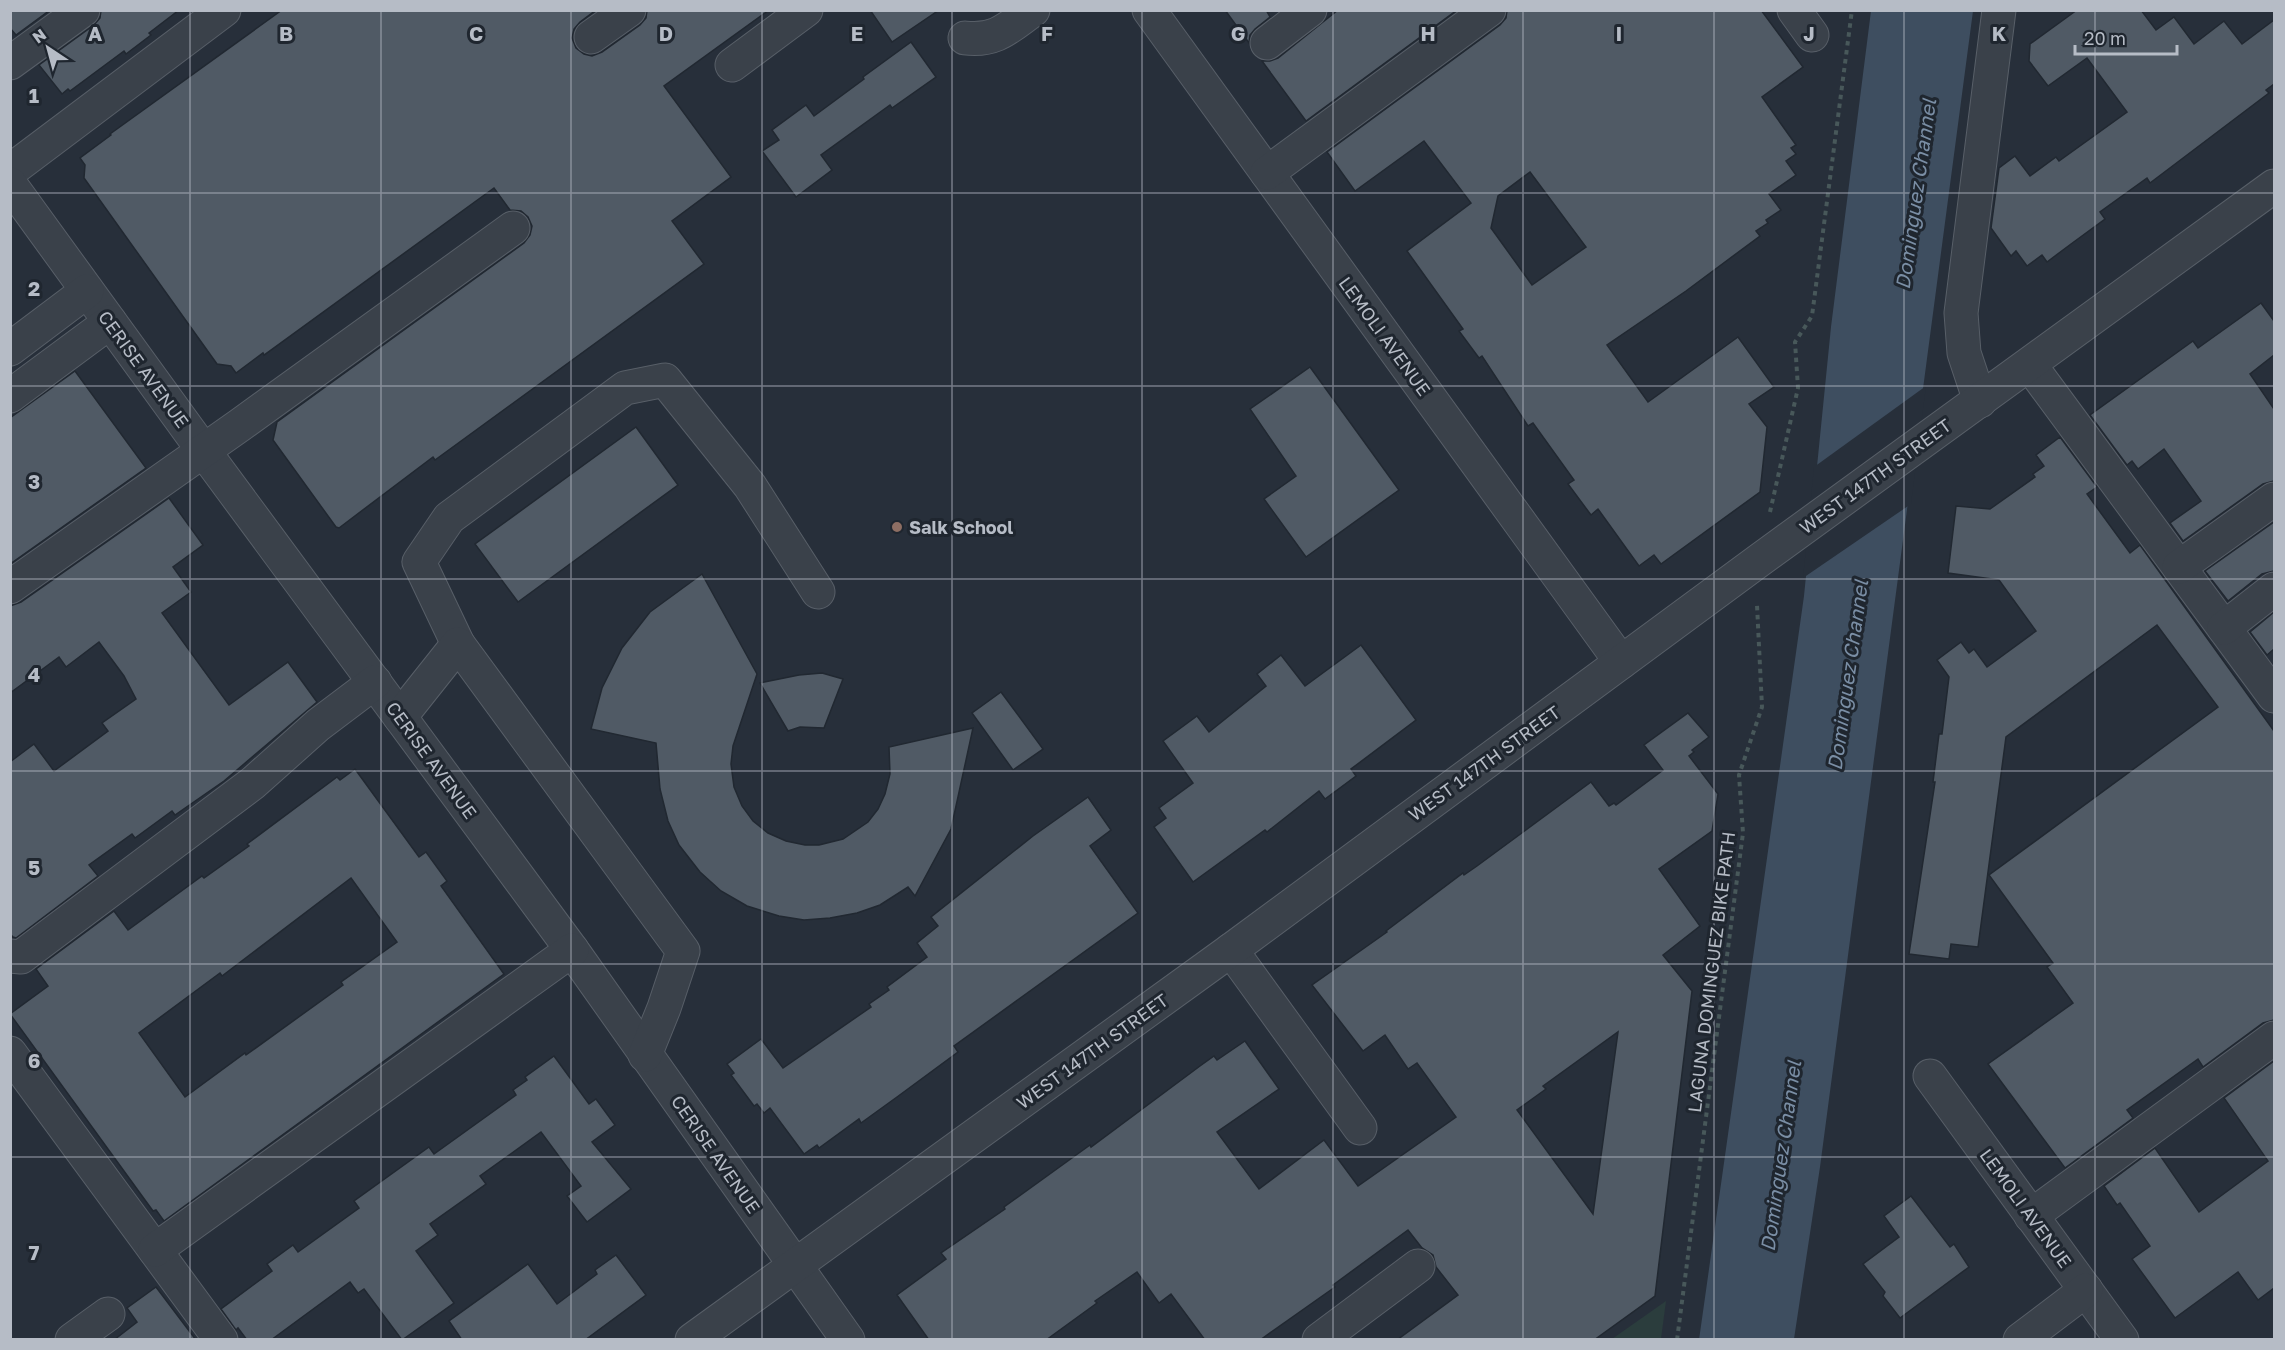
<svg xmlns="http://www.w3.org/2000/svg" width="2285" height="1350" viewBox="0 0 2285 1350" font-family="'Golos Text',sans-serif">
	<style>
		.green { fill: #2b3d3d }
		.water { fill: #3e4e60 }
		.pier { fill: #272f3a }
		.building { fill: #505a65; stroke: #212831; stroke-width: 1.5; fill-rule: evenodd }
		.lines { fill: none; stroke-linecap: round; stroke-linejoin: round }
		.minor-casing { stroke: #585f68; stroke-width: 35 }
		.path { stroke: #48585a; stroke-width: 4; stroke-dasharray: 4.5 4.5; stroke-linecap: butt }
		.minor { stroke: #3a414a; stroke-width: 33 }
		.grid { fill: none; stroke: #b6bcc6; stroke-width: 1.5; stroke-opacity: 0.55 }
		.education-dot { fill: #8d6e63; stroke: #1f262f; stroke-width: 2 }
		.labels { text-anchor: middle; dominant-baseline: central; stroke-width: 6; stroke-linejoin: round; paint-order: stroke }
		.street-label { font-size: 18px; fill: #b6bcc6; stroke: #1f262f }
		.poi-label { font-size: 18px; font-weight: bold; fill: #b6bcc6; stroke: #1f262f; text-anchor: start }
		.water-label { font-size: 20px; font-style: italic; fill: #7a8ea5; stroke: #1f262f }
		.grid-label { font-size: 20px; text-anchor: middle; font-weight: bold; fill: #b6bcc6; stroke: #1f262f; stroke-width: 6; stroke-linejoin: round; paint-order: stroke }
	</style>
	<rect width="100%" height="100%" fill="#272f3a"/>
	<!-- green -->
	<polygon class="green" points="1666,1301 1661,1339 1612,1339"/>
	<!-- water -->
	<polygon class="water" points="1871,11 1973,11 1820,1167 1794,1339 1699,1340 1804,596 1831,327"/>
	<!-- pier -->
	<polygon class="pier" points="1926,386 1911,504 1803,578 1814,467"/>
	<!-- building -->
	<g class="building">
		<polygon points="10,10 50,10 16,35 10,28"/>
		<polygon points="101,10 179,10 149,33 151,35 126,54 124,51 70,91 68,89 62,94 39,65 94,25 100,18"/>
		<polygon points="282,10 596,10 580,22 574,29 572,38 576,48 584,54 592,56 602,52 640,25 646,18 647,10 769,10 664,86 731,177 672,221 704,264 435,460 433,457 339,528 336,527 273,440 277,422 524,243 530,235 532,226 528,217 521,211 510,210 494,188 264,355 263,353 236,373 231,366 217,364 84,178 85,165 80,158 111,135 110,134"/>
		<polygon points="870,10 939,10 892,42"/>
		<polygon points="1225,10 1266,10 1270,17 1255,29 1250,35 1249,43"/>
		<polygon points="1338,10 1457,10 1306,121 1262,61 1270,61 1278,58"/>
		<path d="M1507,10H1761L1803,67L1762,97L1796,145L1791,148L1796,154L1786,161L1796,175L1769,194L1781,210L1766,220L1768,223L1756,231L1760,236L1686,291L1607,345L1648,402L1738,337L1774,387L1749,404L1767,427L1760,492L1661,564L1654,555L1639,566L1598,509L1591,515L1568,484L1574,480L1533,423L1528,426L1482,356L1479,358L1459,331L1463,329L1407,251L1471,203L1424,141L1355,191L1327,152L1500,25L1506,18ZM1530,172L1586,247L1532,285L1491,228L1498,196Z"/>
		<polygon points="2077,10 2141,10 2156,30 2174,17 2194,44 2224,21 2242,44 2274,20 2274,84 2266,90 2269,93 2150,183 2147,178 2100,212 2105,219 2071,244 2047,262 2042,255 2027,266 2016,251 2011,256 1991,228 1999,168 2015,156 2030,176 2056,157 2059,161 2127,112 2087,58 2048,86 2029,61 2030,44"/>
		<polygon points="911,42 936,77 892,108 890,105 821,155 832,170 796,197 762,151 779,140 772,130 806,105 814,116 864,79 863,77"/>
		<polygon points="2261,303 2274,321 2274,355 2250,374 2274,409 2274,481 2263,484 2183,541 2170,523 2201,501 2164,449 2138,469 2132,461 2127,465 2090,415 2193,341 2198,348"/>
		<polygon points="1310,367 1399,490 1306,557 1264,499 1296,476 1250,409"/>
		<polygon points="75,371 146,468 10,564 10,418"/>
		<polygon points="636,427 678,485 518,602 475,544"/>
		<polygon points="2060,437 2097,487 2087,494 2130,553 2140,545 2274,731 2274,1020 2263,1023 2203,1067 2198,1059 2127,1110 2133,1118 2065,1168 1988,1064 2073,1003 2047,967 2053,963 1989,875 2218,707 2157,625 2006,737 1978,947 1951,944 1949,959 1909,954 1935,782 1933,782 1939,734 1942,734 1949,677 1937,660 1961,642 1969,653 1974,649 1987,667 2036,631 1999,580 1948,573 1956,506 1990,509 2035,477 2033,474 2044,466 2036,455"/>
		<polygon points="169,498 203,545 173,567 191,592 162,613 229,705 288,662 317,702 224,781 175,815 172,811 135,838 132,834 89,865 98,876 16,938 13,937 10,934 10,762 34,744 54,771 108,731 102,723 136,699 124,676 99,642 66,667 59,657 10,693 10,606 21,602"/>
		<polygon points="2274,522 2274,571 2262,574 2228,601 2205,571"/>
		<polygon points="702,574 757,674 733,746 731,764 734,787 742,806 753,821 768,833 786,841 805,845 819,845 843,839 868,822 878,809 885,794 890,774 889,747 973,728 951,829 915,896 908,887 880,905 857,913 830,918 804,920 779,916 747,906 721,891 700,872 679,845 668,821 660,789 656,743 591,729 602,688 622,648 650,612"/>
		<polygon points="2274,612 2274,649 2267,655 2250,632"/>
		<polygon points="1361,645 1416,720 1351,769 1356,776 1325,799 1319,791 1267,832 1265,830 1193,882 1154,827 1166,818 1159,808 1193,783 1163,741 1197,716 1209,732 1266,686 1257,674 1281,655 1305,686"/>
		<polygon points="822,673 843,679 824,728 800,727 788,731 760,683 799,675"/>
		<polygon points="1001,692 1043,749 1013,770 972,713"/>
		<path d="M1688,713L1709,737L1692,750L1694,752L1689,756L1718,794L1712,831L1659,869L1700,926L1663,955L1692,991L1655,1296L1594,1340H1397L1458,1295L1436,1267L1433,1255L1422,1248L1408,1230L1333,1285L1335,1287L1260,1340H1205L1171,1294L1159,1303L1137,1272L1095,1301L1097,1303L1046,1340H929L897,1295L946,1259L941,1253L1005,1209L1004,1207L1090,1145L1091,1147L1200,1066L1214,1056L1217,1060L1245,1041L1279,1089L1217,1132L1259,1189L1324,1140L1358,1186L1456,1117L1417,1063L1408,1069L1385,1035L1363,1051L1312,985L1387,932L1386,931L1463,873L1464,875L1477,866L1591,782L1609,806L1614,803L1616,805L1663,770L1644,745ZM1618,1032L1593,1214L1517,1110L1546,1089L1543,1086Z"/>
		<path d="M355,769L419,857L426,852L447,881L441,886L504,974L164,1221L156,1210L153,1211L10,1014L48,986L36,969L114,911L128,930L202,876L204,878L249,846L247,844L337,777L340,780ZM351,878L397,942L341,982L343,985L246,1055L245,1053L185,1097L139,1033L220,973L222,976Z"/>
		<polygon points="1088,797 1111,830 1090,846 1138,913 954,1046 958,1052 897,1097 861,1123 859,1119 819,1148 817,1145 804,1154 770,1108 764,1113 757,1104 754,1106 731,1075 734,1073 727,1064 761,1039 783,1068 871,1007 869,1004 889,990 887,987 927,957 917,943 938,926 931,917 1033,836"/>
		<polygon points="554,1056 589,1104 596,1099 615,1125 592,1142 631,1189 587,1222 567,1196 581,1186 541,1132 480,1176 486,1184 430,1224 438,1235 416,1251 454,1303 402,1340 364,1289 358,1293 350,1282 271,1340 247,1340 238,1328 236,1330 221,1309 272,1271 267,1264 293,1245 298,1252 359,1208 354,1201 429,1147 434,1154 516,1095 513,1090 527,1080 525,1077"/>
		<polygon points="2274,1061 2274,1288 2258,1300 2238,1272 2175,1318 2132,1259 2150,1246 2120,1203 2117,1205 2104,1186 2155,1148 2199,1212 2268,1161 2224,1098"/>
		<polygon points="1911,1196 1950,1247 1954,1244 1969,1267 1900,1318 1883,1296 1885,1292 1863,1264 1899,1237 1884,1216"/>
		<polygon points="616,1255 646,1295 585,1340 462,1340 449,1321 528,1264 557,1304 597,1274 595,1270"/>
		<polygon points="156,1287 196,1340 114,1340 137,1322 127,1308"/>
	</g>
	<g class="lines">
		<!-- minor casing -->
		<g class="minor-casing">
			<g id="minor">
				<polyline points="1149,10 1621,662"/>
				<polyline points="1794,10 1812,35"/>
				<polyline points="591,37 629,10"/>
				<path d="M965,38C996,42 1009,27 1033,10"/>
				<polyline points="1267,43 1310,10"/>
				<polyline points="10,63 83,10"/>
				<polyline points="732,65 806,10"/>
				<polyline points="10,171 224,10"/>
				<polyline points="1267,173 1489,10"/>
				<polyline points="10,184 203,450 572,950 848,1340"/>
				<polyline points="10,349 87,291"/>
				<polyline points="2030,365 2274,696"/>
				<polyline points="10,396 110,322"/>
				<polyline points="1980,401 1964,353 1961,313 1999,10"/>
				<polyline points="2179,567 2274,499"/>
				<polyline points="10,587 240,425 513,228"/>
				<polyline points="2224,628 2274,589"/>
				<polyline points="458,644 419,562 449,518 625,388 665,380 750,486 818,592"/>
				<polyline points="400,717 458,644 683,951 664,1008 645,1055"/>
				<polyline points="1231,950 1360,1128"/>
				<polyline points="10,956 21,957 253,783 318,725 375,682"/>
				<polyline points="10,1053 221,1340"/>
				<polyline points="1930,1076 2122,1340"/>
				<polyline points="2031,1216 2274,1038"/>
				<polyline points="155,1250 572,950"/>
				<polyline points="72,1340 108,1314"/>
				<polyline points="692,1340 1231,950 1761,559 2274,186"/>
				<polyline points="1319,1340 1418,1266"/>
				<polyline points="2020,1340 2086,1290"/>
			</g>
		</g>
		<!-- path -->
		<g class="path">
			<polyline points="1770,512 1798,388 1795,342 1812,316 1852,10"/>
			<polyline points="1677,1340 1743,833 1739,775 1762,707 1757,605"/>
		</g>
		<!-- minor -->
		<use href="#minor" class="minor"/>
	</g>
	<!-- grid -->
	<path class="grid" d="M190,10V1340M381,10V1340M571,10V1340M762,10V1340M952,10V1340M1142,10V1340M1333,10V1340M1523,10V1340M1714,10V1340M1904,10V1340M2095,10V1340M10,193H2274M10,386H2274M10,579H2274M10,771H2274M10,964H2274M10,1157H2274"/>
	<!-- markers -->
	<circle class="education-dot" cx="897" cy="527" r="6"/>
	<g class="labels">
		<!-- street labels -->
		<g class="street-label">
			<text transform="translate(1385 336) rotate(54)">LEMOLI AVENUE</text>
			<text transform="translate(144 369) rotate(54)">CERISE AVENUE</text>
			<text transform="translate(1875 476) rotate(-36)">WEST 147TH STREET</text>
			<text transform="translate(432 760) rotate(54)">CERISE AVENUE</text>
			<text transform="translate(1484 763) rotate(-36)">WEST 147TH STREET</text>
			<text transform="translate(1711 972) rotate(-83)">LAGUNA DOMINGUEZ BIKE PATH</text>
			<text transform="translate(1092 1051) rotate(-36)">WEST 147TH STREET</text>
			<text transform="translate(716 1154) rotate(55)">CERISE AVENUE</text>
			<text transform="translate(2026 1208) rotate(54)">LEMOLI AVENUE</text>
		</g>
		<!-- poi labels -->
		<g class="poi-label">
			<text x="909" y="527">Salk School</text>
		</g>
		<!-- water labels -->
		<g class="water-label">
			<text transform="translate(1915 194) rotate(-82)">Dominguez Channel</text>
			<text transform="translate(1847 675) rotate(-82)">Dominguez Channel</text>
			<text transform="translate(1780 1156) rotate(-82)">Dominguez Channel</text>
		</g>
	</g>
	<g class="grid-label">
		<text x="95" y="41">A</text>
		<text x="286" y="41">B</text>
		<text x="476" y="41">C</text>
		<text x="666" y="41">D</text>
		<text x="857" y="41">E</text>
		<text x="1047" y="41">F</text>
		<text x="1238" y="41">G</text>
		<text x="1428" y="41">H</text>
		<text x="1619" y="41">I</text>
		<text x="1809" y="41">J</text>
		<text x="1999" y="41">K</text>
		<text x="34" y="103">1</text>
		<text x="34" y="296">2</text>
		<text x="34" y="489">3</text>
		<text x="34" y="682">4</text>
		<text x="34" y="875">5</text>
		<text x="34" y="1068">6</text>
		<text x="34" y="1260">7</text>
	</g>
	<!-- border -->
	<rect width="2285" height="1350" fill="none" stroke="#b6bcc6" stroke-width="24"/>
	<!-- north arrow -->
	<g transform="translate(48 48) rotate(324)" stroke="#1f262f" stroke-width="4.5" paint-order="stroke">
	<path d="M0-4.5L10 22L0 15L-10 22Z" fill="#b6bcc6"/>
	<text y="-9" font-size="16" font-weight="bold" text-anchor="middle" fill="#b6bcc6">N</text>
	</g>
	<!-- scale -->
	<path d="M2075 45v9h102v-9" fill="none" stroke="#b6bcc6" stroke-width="3"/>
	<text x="2084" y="45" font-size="18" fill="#b6bcc6" stroke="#1f262f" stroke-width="4.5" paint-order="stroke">20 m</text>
</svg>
